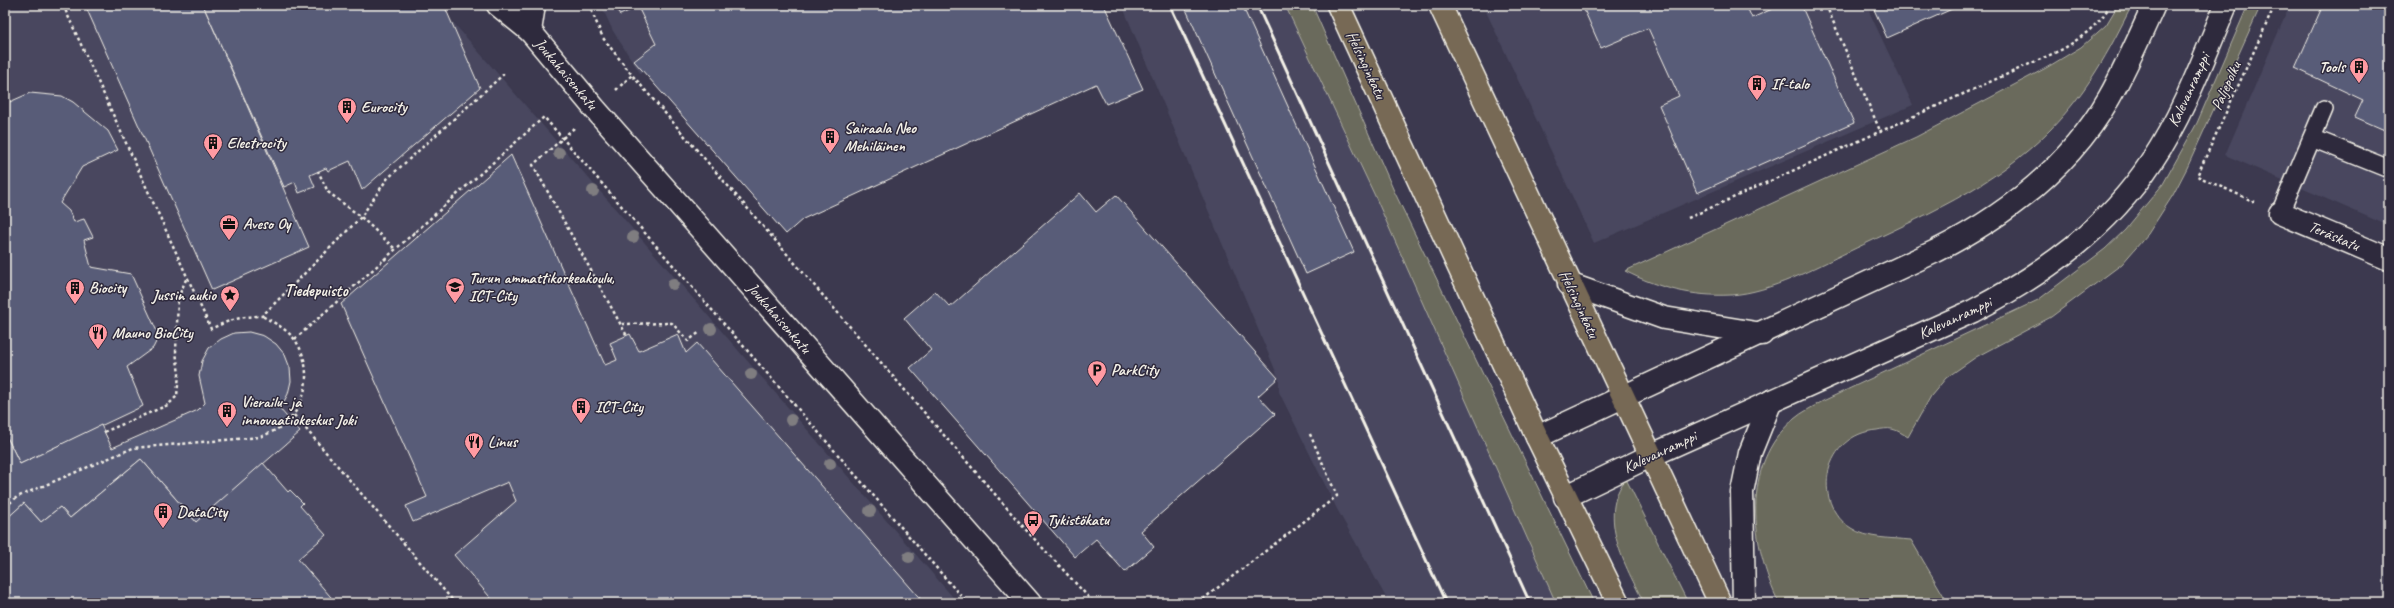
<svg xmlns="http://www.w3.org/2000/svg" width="2394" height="608" viewBox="0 0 2394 608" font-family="Caveat,sans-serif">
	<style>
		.built { fill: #48475e }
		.green { fill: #6a6b5c; stroke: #afaea2 }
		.building { fill: #595c78; stroke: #f4f1e8 }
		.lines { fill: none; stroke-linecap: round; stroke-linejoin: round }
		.service-casing { stroke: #f4f1e8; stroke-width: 20 }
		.minor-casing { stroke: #f4f1e8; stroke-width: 25 }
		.secondary-casing { stroke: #f4f1e8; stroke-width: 25 }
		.trunk-casing { stroke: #f4f1e8; stroke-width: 25 }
		.path { stroke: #f4f1e8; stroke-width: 2.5; stroke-dasharray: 3 3; stroke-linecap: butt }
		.service { stroke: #2f2a3d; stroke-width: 17 }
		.minor { stroke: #2f2a3d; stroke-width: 22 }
		.secondary { stroke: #2f2a3d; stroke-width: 22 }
		.trunk { stroke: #776954; stroke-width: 22 }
		.rail { stroke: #f4f1e8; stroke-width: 3 }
		.tree { fill: #7f7d80 }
		.labels { text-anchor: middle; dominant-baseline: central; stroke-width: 3; stroke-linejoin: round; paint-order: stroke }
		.street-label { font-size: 16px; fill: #f4f1e8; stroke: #2f2a3d }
		.poi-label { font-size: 16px; font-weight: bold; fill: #f4f1e8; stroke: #2f2a3d; text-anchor: start }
		.neighbourhood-label { font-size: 17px; font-weight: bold; fill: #f4f1e8; stroke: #2f2a3d }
	</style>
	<rect width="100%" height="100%" fill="#3c394f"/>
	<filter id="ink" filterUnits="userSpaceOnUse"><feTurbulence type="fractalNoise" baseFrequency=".025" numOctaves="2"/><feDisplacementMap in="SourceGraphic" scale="8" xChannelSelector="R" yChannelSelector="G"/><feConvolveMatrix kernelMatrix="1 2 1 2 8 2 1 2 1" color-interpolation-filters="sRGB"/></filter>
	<g filter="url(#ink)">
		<!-- built -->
		<g class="built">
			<polygon points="5,5 444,5 451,20 958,603 5,603"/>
			<polygon points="601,5 642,5 638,7 656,44 634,61 652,70 640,73 613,31"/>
			<polygon points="1122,5 1285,5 1375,196 1556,603 1389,603 1337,509 1279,392 1279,379"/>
			<polygon points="1483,5 1866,5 1913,105 1594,243"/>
			<polygon points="2290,5 2389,5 2389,226 2225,155"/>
		</g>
		<!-- green -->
		<g class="green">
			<polygon points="1285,5 1312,5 1394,191 1594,603 1556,603 1375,196"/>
			<path d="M2118,5H2132C2108,53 2088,91 2050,130C1994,187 1921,217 1850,251C1814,268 1772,292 1731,295C1693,297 1658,288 1625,271L1916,137L2046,68L2081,47L2106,25Z"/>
			<path d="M2248,5H2261L2187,168L2173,195L2148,234L2122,264L2051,317L1976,357L1946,378L1931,396L1908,437C1903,434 1897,430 1892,429C1888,428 1881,429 1877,430C1824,434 1810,502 1851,528C1867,539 1892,538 1911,540L1948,603H1779C1751,546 1740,465 1794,419C1802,412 1813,407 1823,401L2038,300L2105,249L2125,230L2163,184L2197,123Z"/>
			<path d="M1626,479L1688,603H1644C1626,567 1596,516 1626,479Z"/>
		</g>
		<!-- building -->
		<g class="building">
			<polygon points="85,5 203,5 309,247 212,290"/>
			<polygon points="203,5 444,5 480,88 362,190 350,161 328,171 326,168 310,175 315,187 299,193 295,182 284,187"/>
			<polygon points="615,5 642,5 620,15"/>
			<polygon points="642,5 1104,5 1143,89 1106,104 1096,84 803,219 786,234 634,61 656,44 638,7"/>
			<polygon points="1184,5 1242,5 1354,252 1306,274"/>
			<polygon points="1582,5 1746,5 1752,18 1781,5 1801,5 1854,123 1697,193 1659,105 1679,96 1648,28 1601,48"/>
			<polygon points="1872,5 1961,5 1887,38"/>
			<polygon points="2323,5 2389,5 2389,132 2355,117 2363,100 2295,68"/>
			<polygon points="30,93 62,96 73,102 108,131 118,150 82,167 60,203 69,211 74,222 84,219 93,237 84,240 91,267 131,274 159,336 153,348 127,367 143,406 20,464 5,433 5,104"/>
			<polygon points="511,155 605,365 617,360 610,343 630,334 639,351 678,334 686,353 697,343 924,603 495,603 454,555 516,501 508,482 413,522 406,506 427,497 341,304"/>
			<polygon points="1080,193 1096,212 1116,195 1278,378 1258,396 1275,414 1141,531 1154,547 1125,572 1096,539 1075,557 910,368 931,350 904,318 935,291 950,307"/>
			<polygon points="249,332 264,336 276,344 285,355 290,368 291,381 288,394 280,409 300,432 196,522 141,459 70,518 60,507 41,522 24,503 9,517 5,512 5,433 20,464 101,425 112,448 198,410 205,403 199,376 202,361 209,348 221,339 234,333"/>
			<polygon points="141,459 196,522 263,463 288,492 290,490 303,503 300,506 326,535 298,559 336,603 5,603 5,520 24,503 41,522 60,507 70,518"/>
		</g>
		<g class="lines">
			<!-- service casing -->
			<g class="service-casing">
				<g id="service">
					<polyline points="2312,138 2389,169"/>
					<polyline points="2280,213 2324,109"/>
				</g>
			</g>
			<!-- minor casing -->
			<g class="minor-casing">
				<g id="minor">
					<polyline points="498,5 530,31 595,109 1030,603"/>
					<polyline points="530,31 534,5"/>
					<polyline points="2280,213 2389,259"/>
				</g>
			</g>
			<!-- secondary casing -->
			<g class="secondary-casing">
				<g id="secondary">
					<polyline points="1569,284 1664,318 1762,334"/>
					<path d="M1537,437L1936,251C2005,216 2070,166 2109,98C2126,68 2140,36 2154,5"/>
					<path d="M1565,497L1650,456L1973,311C2044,274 2108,228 2152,161C2184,113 2204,57 2226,5"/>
					<polyline points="1744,603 1742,492 1750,453 1771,401"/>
				</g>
			</g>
			<!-- trunk casing -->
			<g class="trunk-casing">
				<g id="trunk">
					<polyline points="1338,5 1537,437 1618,603"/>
					<polyline points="1440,5 1720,603"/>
				</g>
			</g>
			<!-- path -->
			<g class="path">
				<path d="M63,5L211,329C229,320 242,316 262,316L361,217L328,192L318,171"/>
				<polyline points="589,5 603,38 632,75 1026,530 1094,603"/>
				<polyline points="1826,5 1881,133"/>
				<polyline points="616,90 632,75"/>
				<polyline points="574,128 533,165 627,336"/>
				<polyline points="2255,202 2197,176 2275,5"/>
				<path d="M1688,218L2063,49C2081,38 2100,24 2110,5"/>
				<polyline points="413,232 418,237"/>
				<polyline points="394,248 361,217 387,179 505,73"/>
				<polyline points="384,258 388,263"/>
				<polyline points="622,324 672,323 688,341 700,332"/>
				<polyline points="295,339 544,117 967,603"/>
				<polyline points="294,415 455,603"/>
				<polyline points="104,432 168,405 177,396 179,374 176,352 178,298 187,277"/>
				<path d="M5,507L17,497L133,448L260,437C273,432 285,426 293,415C310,394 310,361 295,340C287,329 273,322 262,316"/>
				<polyline points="1198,603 1337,496 1309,432"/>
			</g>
			<!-- service -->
			<use href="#service" class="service"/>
			<!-- minor -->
			<use href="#minor" class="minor"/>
			<!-- secondary -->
			<use href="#secondary" class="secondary"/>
			<!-- trunk -->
			<use href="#trunk" class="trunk"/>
			<!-- rail -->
			<g class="rail">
				<polyline points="1170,5 1446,603"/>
				<polyline points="1257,5 1530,603"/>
			</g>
		</g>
		<!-- trees -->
		<g class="tree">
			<circle cx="559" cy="153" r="6"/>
			<circle cx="593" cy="191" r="6"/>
			<circle cx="633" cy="237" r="6"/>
			<circle cx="673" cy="284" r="6"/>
			<circle cx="711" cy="329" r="6"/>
			<circle cx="751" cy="374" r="6"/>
			<circle cx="791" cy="420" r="6"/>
			<circle cx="830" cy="464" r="6"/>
			<circle cx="870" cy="511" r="6"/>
			<circle cx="909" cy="557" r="6"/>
		</g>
	</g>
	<!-- icons -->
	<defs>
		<g id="building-pin" transform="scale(1)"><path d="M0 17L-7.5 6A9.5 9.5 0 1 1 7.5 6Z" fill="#ff9aa2" stroke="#2f2a3d"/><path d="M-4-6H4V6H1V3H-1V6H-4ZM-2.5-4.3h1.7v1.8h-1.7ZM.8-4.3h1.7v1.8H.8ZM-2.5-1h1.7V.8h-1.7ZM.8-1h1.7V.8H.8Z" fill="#111"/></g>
		<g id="office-pin" transform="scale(1)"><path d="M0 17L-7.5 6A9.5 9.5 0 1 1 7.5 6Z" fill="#ff9aa2" stroke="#2f2a3d"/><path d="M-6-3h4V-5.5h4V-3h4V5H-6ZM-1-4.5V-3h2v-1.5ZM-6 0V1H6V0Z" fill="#111"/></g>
		<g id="university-pin" transform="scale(1)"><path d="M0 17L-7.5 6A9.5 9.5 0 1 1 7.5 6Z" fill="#ff9aa2" stroke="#2f2a3d"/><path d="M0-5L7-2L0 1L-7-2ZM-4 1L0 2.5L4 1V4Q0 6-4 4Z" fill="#111"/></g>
		<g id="sight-pin" transform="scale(1)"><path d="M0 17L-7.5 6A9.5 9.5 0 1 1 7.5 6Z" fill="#ff9aa2" stroke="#2f2a3d"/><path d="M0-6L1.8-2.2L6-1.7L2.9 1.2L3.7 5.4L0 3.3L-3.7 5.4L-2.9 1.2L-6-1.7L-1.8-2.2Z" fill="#111"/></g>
		<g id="restaurant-pin" transform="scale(1)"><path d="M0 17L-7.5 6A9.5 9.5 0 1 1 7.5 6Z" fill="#ff9aa2" stroke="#2f2a3d"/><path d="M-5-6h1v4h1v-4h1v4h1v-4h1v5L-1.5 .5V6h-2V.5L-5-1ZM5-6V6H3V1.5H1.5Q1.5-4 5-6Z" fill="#111"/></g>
		<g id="parking-pin" transform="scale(1)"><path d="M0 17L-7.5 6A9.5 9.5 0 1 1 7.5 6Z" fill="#ff9aa2" stroke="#2f2a3d"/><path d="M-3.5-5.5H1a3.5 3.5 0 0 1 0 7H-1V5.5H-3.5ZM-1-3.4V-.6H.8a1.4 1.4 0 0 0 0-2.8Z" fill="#111"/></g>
		<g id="bus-pin" transform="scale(1)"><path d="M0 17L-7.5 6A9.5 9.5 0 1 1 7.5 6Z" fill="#ff9aa2" stroke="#2f2a3d"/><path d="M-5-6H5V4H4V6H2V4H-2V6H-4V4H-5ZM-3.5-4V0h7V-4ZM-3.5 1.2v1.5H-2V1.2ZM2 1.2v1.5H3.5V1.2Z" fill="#111"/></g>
	</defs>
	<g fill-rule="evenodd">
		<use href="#building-pin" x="2359" y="67"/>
		<use href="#building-pin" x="1757" y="84"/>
		<use href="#building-pin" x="347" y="107"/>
		<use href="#building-pin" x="830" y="137"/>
		<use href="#building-pin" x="213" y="143"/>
		<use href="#office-pin" x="229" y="224"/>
		<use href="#university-pin" x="455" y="287"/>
		<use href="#building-pin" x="75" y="288"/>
		<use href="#sight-pin" x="230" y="295"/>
		<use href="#restaurant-pin" x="98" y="333"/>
		<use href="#parking-pin" x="1097" y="370"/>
		<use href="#building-pin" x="581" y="407"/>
		<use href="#building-pin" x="227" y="411"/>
		<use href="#restaurant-pin" x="474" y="442"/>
		<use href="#building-pin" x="163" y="512"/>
		<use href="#bus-pin" x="1033" y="520"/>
	</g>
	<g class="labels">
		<!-- street labels -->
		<g class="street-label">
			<text transform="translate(1366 65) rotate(65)">Helsinginkatu</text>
			<text transform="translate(566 74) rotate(50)">Joukahaisenkatu</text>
			<text transform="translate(2226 86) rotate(-66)">Paljepolku</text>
			<text transform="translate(2189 90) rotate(-65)">Kalevanramppi</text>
			<text transform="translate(2334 236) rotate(23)">Teräskatu</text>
			<text transform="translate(1579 304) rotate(65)">Helsinginkatu</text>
			<text transform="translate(779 318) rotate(49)">Joukahaisenkatu</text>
			<text transform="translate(1955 318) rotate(-25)">Kalevanramppi</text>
			<text transform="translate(1660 452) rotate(-25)">Kalevanramppi</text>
		</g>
		<!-- poi labels -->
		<g class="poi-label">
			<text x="2345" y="67" text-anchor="end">Tools</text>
			<text x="1771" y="84">If-talo</text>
			<text x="361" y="107">Eurocity</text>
			<text x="844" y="128">Sairaala Neo<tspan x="844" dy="18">Mehiläinen</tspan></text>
			<text x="227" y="143">Electrocity</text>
			<text x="243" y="224">Aveso Oy</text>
			<text x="469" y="278">Turun ammattikorkeakoulu,<tspan x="469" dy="18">ICT-City</tspan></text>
			<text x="89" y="288">Biocity</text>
			<text x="216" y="295" text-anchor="end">Jussin aukio</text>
			<text x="112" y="333">Mauno BioCity</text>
			<text x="1111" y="370">ParkCity</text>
			<text x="241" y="402">Vierailu- ja<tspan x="241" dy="18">innovaatiokeskus Joki</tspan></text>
			<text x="595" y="407">ICT-City</text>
			<text x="488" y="442">Linus</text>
			<text x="177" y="512">DataCity</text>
			<text x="1047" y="520">Tykistökatu</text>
		</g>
		<!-- neighbourhood labels -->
		<g class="neighbourhood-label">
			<text x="316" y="290">Tiedepuisto</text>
		</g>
	</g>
	<!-- margin -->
	<rect width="2394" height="608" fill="none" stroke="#2f2a3d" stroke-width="20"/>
	<rect x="10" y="10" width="2374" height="588" fill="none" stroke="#f4f1e8" stroke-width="1.5" filter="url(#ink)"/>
</svg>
